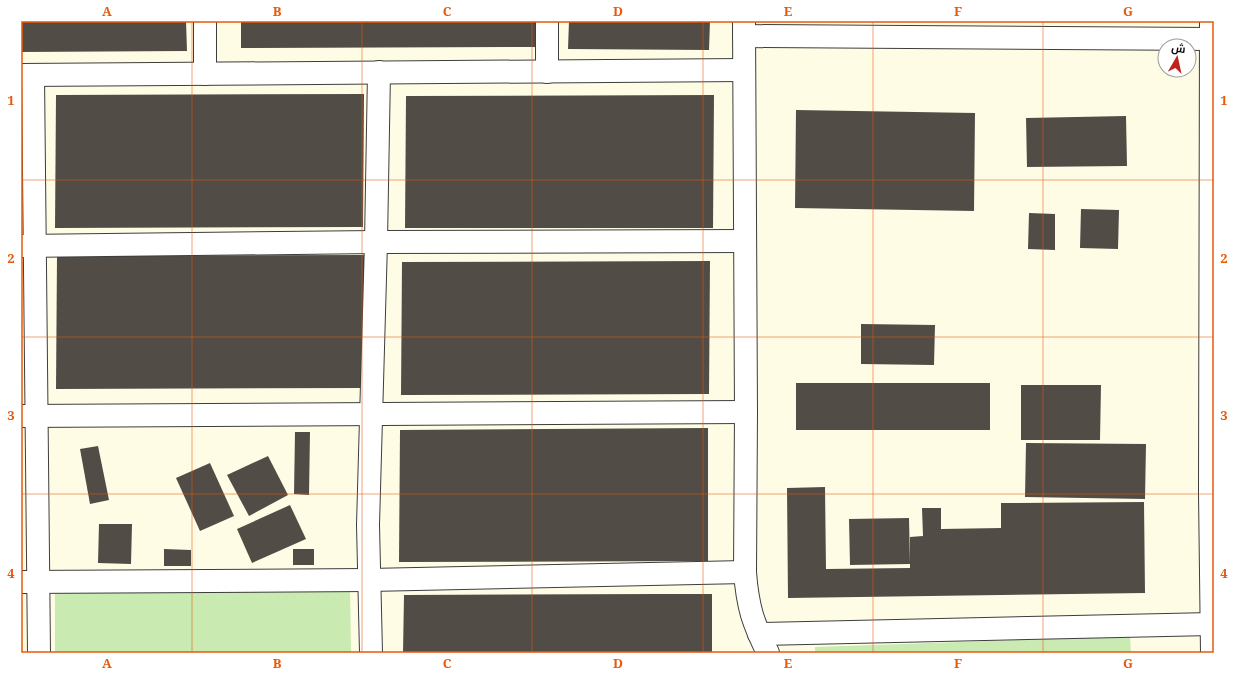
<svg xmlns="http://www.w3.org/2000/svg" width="1235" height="674" viewBox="0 0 1235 674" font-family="'Noto Serif',Cairo,serif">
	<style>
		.green { fill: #c9eab0 }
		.building { fill: #524c46 }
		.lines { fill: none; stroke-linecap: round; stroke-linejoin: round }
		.minor-casing { stroke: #3d3d3d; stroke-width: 24 }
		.minor { stroke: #fff; stroke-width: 22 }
		.grid { fill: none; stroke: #e8590c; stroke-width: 1; stroke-opacity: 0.55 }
		.neatline { fill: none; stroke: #e8590c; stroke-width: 1.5 }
		.grid-label { font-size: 13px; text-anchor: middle; font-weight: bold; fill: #e8590c }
	</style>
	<rect width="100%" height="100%" fill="#fffce6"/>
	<!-- green -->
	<g class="green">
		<polygon points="350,585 351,653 55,653 55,588"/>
		<polygon points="1130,636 1131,653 815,653 815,647"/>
	</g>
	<!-- building -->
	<g class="building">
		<polygon points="21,21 186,21 187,51 21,52"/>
		<polygon points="241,21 535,21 535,47 241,48"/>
		<polygon points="569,21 710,21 709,50 568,49"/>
		<polygon points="364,94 363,227 55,228 56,95"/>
		<polygon points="714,95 713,228 405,228 406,96"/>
		<polygon points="796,110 975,113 974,211 795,208"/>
		<polygon points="1126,116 1127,166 1027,167 1026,118"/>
		<polygon points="1081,209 1119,210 1118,249 1080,248"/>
		<polygon points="1029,213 1055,214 1055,250 1028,249"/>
		<polygon points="365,255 364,388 56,389 57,256"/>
		<polygon points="710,261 709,394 401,395 402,262"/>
		<polygon points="861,324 935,325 934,365 861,364"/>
		<rect x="796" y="383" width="194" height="47"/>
		<polygon points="1021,385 1101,385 1100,440 1021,440"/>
		<polygon points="708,428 708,561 399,562 400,430"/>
		<polygon points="295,432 310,432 309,495 294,494"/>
		<polygon points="1026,443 1146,444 1145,499 1025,497"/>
		<polygon points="98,446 109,500 90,504 80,449"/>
		<polygon points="268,456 288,495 249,516 227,475"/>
		<polygon points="210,463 234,516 200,531 176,478"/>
		<polygon points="825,487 826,569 910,568 910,537 923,536 922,508 941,508 941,529 1001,528 1001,503 1144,502 1145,593 788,598 787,488"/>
		<polygon points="290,505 306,539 252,563 237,529"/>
		<polygon points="909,518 910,564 850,565 849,519"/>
		<polygon points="99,524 132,524 131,564 98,563"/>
		<polygon points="164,549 191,550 191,566 164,566"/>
		<rect x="293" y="549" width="21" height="16"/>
		<polygon points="661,594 712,594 712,653 403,653 404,595"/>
	</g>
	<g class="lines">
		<!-- minor casing -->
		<g class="minor-casing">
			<g id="minor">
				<path d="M744,21L746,412L745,572C746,586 748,601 752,615C756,628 762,641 768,653"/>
				<polyline points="1211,21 1210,493 1212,653"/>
				<polyline points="744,36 1211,39"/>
				<polyline points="547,72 547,21"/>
				<polyline points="205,74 205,21"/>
				<polyline points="21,75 744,70"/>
				<polyline points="33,75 39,653"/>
				<polyline points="21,246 376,242 745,241"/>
				<polyline points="21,416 746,412"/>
				<polyline points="21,582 369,580 745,572"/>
				<polyline points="759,634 1212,624"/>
				<polyline points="371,653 368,525 376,242 379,72"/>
			</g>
		</g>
		<!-- minor -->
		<use href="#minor" class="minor"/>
	</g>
	<!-- grid -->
	<path class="grid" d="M192,21V653M362,21V653M532,21V653M703,21V653M873,21V653M1043,21V653M21,180H1214M21,337H1214M21,494H1214"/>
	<!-- border -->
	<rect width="1235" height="674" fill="none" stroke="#ffffff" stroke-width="44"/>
	<!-- north arrow -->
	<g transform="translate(1177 58) rotate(9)"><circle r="19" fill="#ffffff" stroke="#9d9d9d"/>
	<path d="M0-3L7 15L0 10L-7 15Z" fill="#bd231e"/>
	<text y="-6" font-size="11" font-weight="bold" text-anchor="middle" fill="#0a0a0a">ش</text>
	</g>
	<rect x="22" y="22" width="1191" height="630" class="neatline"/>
	<g class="grid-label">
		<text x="107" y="16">A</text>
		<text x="277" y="16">B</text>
		<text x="447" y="16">C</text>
		<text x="618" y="16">D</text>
		<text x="788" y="16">E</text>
		<text x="958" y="16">F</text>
		<text x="1128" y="16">G</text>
		<text x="11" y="105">1</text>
		<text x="1224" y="105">1</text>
		<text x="11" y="263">2</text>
		<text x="1224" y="263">2</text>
		<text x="11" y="420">3</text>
		<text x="1224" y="420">3</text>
		<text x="11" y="578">4</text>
		<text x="1224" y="578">4</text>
		<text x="107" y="668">A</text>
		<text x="277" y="668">B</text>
		<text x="447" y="668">C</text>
		<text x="618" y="668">D</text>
		<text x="788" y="668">E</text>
		<text x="958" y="668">F</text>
		<text x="1128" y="668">G</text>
	</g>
</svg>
